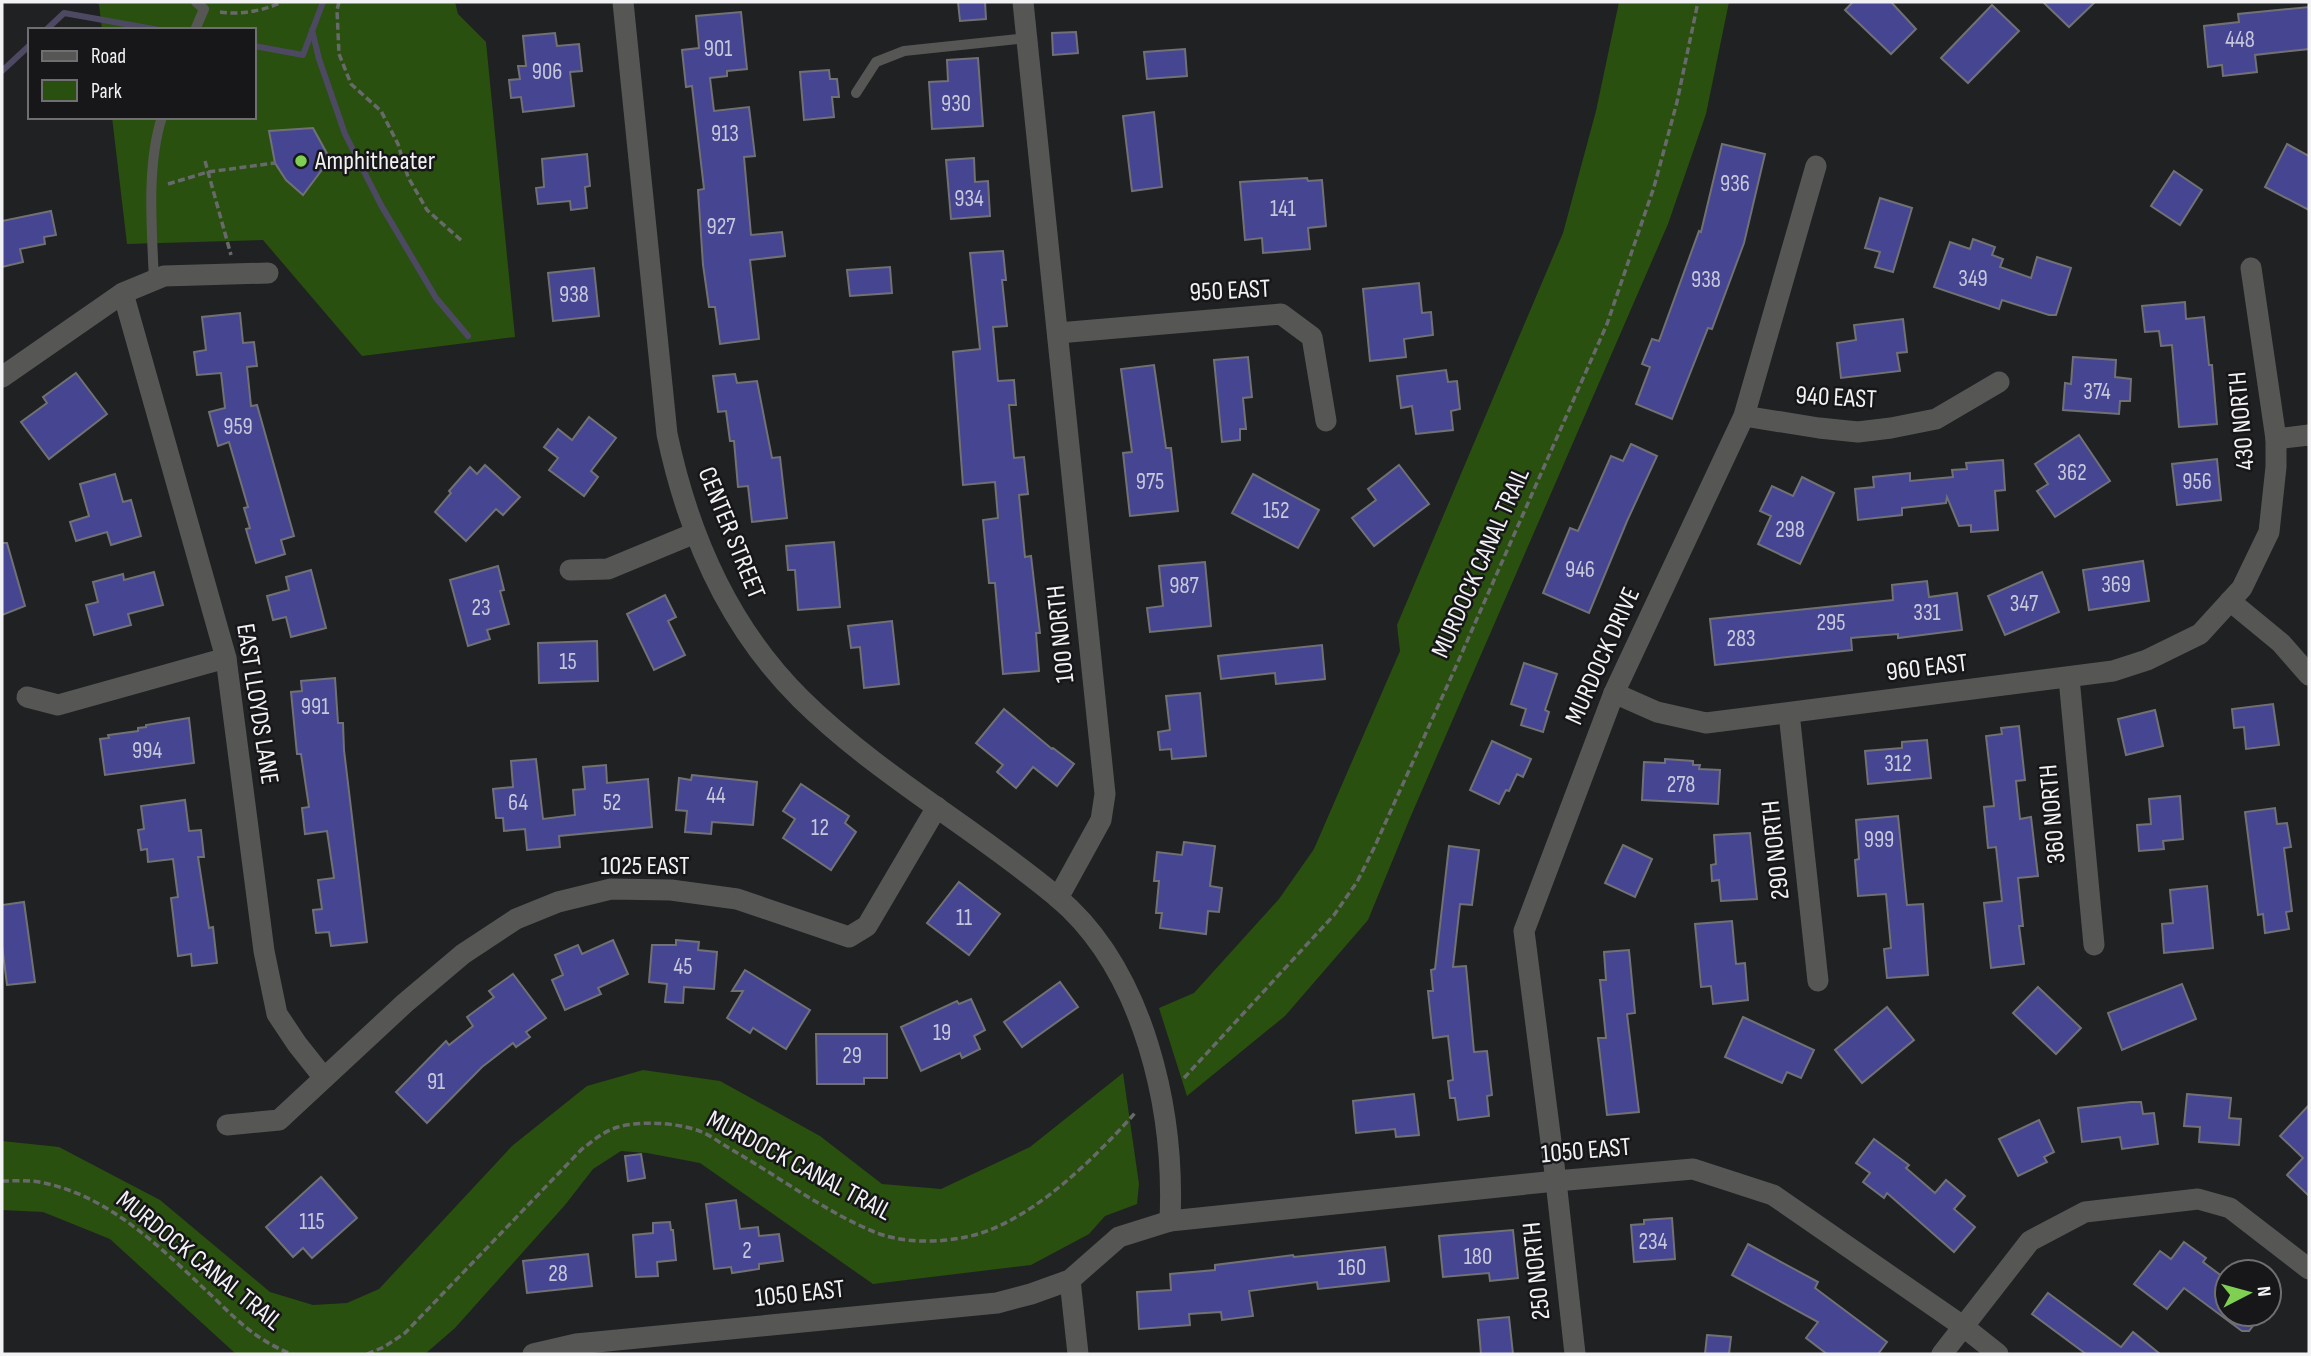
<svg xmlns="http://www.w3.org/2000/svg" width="2311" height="1356" viewBox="0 0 2311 1356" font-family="'Sofia Sans Condensed',sans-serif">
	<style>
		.green { fill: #29500f }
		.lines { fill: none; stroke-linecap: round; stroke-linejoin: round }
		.stream { stroke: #4d4962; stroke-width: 6 }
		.building { fill: #454591; stroke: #717175; stroke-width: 2 }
		.path { stroke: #68696b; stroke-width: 3.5; stroke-dasharray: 7 3.5; stroke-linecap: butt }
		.service { stroke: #565755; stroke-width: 10 }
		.minor { stroke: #565755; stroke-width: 21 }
		.tertiary { stroke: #565755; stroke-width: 21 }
		.poi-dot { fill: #7fd052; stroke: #17171a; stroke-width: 2.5 }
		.labels { text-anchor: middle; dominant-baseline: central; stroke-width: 5; stroke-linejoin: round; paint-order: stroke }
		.number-label { font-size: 23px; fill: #c7c7db }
		.poi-label { font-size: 26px; fill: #f2f2f4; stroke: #17171a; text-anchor: start }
		.street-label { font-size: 26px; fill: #f2f2f4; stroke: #17171a }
	</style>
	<rect width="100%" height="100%" fill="#202123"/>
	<!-- green -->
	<g class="green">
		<polygon points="92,2 455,2 458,14 486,42 515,337 362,356 263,240 127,244 112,117 254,117 254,30 102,30 99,4"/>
		<polygon points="1619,2 1729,2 1706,114 1668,224 1410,818 1368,920 1285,1016 1187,1096 1159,1008 1194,993 1279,899 1314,849 1400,651 1397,625 1563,233 1596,111"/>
		<polygon points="643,1070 720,1081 820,1136 882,1184 941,1189 1030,1147 1123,1073 1139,1184 1137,1204 1105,1216 1089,1234 1031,1265 873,1284 700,1163 647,1153 621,1151 593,1169 565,1205 455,1328 425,1354 236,1354 110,1239 43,1212 2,1210 2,1141 59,1147 160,1200 270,1292 313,1305 347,1303 379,1289 512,1146 587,1086"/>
	</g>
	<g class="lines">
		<!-- stream -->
		<g class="stream">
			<polyline points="46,30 64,13 159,30"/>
			<polyline points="312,30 319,59 345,134 381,205 436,298 468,336"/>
			<polyline points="254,46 303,55 323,2"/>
			<polyline points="2,71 30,45"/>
		</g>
	</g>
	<!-- building -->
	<g class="building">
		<polygon points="958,2 985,2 986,19 960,21"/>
		<polygon points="1853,2 1891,2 1916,29 1891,54 1845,10"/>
		<polygon points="2043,2 2095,2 2069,27"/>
		<polygon points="1992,5 2019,31 1968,83 1941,58"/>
		<polygon points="2309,7 2309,49 2255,55 2257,72 2223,76 2222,65 2208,67 2204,26 2239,22 2238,14"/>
		<polygon points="741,12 747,69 727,71 727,76 710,78 714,111 749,107 755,156 744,157 751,235 782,232 785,256 750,260 759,339 720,344 715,307 709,307 703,265 698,190 704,189 692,86 686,87 682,50 699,48 696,16"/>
		<polygon points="1076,32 1078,53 1053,55 1052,33"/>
		<polygon points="555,33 557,46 579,44 582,71 570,72 574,106 523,112 521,97 511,98 509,80 520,79 518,66 526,66 523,36"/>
		<polygon points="1185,49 1187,76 1147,79 1144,52"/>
		<polygon points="978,58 983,126 932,129 929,82 948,81 947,60"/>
		<polygon points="829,70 830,79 837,79 839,97 832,97 834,117 804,120 800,72"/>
		<polygon points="1154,112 1162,187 1132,191 1123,116"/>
		<polygon points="313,128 330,159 303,195 286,180 275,163 269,131"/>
		<polygon points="1722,144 1765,154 1744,243 1712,329 1708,328 1672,419 1636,404 1650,367 1642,364 1652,339 1659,341 1699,231 1701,232"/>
		<polygon points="2287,144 2309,156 2309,210 2265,187"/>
		<polygon points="587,154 590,186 585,187 587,208 571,210 570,201 538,204 536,188 544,187 542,159"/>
		<polygon points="974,158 975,182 988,181 990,216 951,219 946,160"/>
		<polygon points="2174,171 2202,190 2180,225 2151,206"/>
		<polygon points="1307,178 1308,181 1322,180 1326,226 1308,228 1310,249 1263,253 1262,238 1245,240 1240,182"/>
		<polygon points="1880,198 1912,208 1893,272 1875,267 1880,252 1865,248"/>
		<polygon points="51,211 56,235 44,237 45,244 20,249 23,262 2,267 2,221"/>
		<polygon points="1973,239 1995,247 1992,255 2003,259 2000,267 2031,278 2037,257 2071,268 2056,315 2049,315 2002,300 1999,309 1934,287 1950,242 1970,249"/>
		<polygon points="1003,251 1006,280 1002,280 1007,326 993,327 998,381 1014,380 1016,405 1009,405 1014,458 1024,457 1028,494 1019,495 1025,557 1031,556 1040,633 1036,633 1039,671 1003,674 995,583 989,583 983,520 998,518 995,482 963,485 953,352 980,349 970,253"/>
		<polygon points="890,267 892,293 850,296 847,270"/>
		<polygon points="594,268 599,316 553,321 548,273"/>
		<polygon points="1419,283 1422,313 1431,312 1433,335 1404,339 1406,357 1370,361 1363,289"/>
		<polygon points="2185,302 2186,319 2204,317 2209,365 2212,365 2217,424 2179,427 2172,345 2161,346 2159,331 2145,332 2142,306"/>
		<polygon points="240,313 243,343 254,342 257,366 247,367 251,406 257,405 294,536 281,540 285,554 256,563 246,529 250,528 244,508 248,507 229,442 218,446 209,412 225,408 221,373 197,375 194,352 206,350 202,317"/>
		<polygon points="1903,319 1907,352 1897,353 1900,371 1841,378 1837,343 1856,340 1854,325"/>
		<polygon points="1248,357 1252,397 1243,398 1246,429 1240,429 1240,440 1222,442 1214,360"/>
		<polygon points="2073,357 2116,360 2115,377 2131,379 2130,401 2120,401 2119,414 2063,410 2065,383 2071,384"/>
		<polygon points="1154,365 1166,448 1171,448 1178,511 1130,516 1123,453 1132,452 1121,369"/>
		<polygon points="1446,370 1448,382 1457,381 1460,409 1451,411 1453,430 1416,434 1412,406 1401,408 1397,376"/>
		<polygon points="76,373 107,414 49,459 21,422 47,403 43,397"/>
		<polygon points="735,374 737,383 757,381 772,458 780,457 787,518 752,522 748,486 738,487 734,441 730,441 726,411 718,412 713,376"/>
		<polygon points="589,417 616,438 591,471 598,477 584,496 549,470 558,458 544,447 558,429 572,440"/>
		<polygon points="2079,435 2110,481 2055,517 2037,491 2048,484 2035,464"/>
		<polygon points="1631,444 1657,456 1627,521 1589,613 1543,593 1570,528 1578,531 1611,456 1623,461"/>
		<polygon points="2217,459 2221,500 2177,505 2172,464"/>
		<polygon points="2003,460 2005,490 1995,491 1998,530 1971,532 1971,525 1959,526 1947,497 1946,503 1902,508 1902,515 1858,520 1855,489 1874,487 1873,477 1910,473 1910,481 1953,477 1952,470 1967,469 1966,463"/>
		<polygon points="485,465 520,497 503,515 496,509 466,541 435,512 451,493 449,491 470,467 477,474"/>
		<polygon points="1399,465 1429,504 1374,546 1352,518 1376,500 1368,489"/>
		<polygon points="115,474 123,502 131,500 141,536 111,545 107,532 76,541 70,522 89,516 80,484"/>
		<polygon points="1253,474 1319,510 1298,548 1232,513"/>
		<polygon points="1802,477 1834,493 1800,564 1758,544 1771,516 1760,511 1772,486 1793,496"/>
		<polygon points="834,542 840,607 798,610 795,570 788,570 786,546"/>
		<polygon points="2,543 7,543 25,606 2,615"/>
		<polygon points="2143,561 2149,601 2089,610 2083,570"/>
		<polygon points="1205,562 1211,626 1150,632 1147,608 1163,606 1159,566"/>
		<polygon points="498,566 504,590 500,591 509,624 487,630 490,639 468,646 450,580"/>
		<polygon points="311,570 326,628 291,637 286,617 273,620 267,596 289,590 286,577"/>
		<polygon points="154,572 163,605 128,614 131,625 94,635 86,605 98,602 93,582 123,574 124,580"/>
		<polygon points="2042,572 2059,612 2005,635 1988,596"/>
		<polygon points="1927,581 1929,597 1957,593 1962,630 1898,638 1898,634 1851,638 1852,650 1715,665 1710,619 1893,600 1892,585"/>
		<polygon points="665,595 676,617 668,621 685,655 654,670 627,614"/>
		<polygon points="892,621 899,684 864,688 860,647 851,648 848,626"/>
		<polygon points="597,641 598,681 539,683 538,643"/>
		<polygon points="1322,645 1325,679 1276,684 1275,673 1221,679 1218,656"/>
		<polygon points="1524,663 1557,674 1545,710 1549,712 1543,732 1521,725 1526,709 1511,704"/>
		<polygon points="335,678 338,723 343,723 344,750 367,942 331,946 329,932 316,933 313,910 322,909 318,880 334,878 327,831 305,834 302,808 309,807 301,754 297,754 291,692 302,691 301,681"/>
		<polygon points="1200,693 1206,756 1172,759 1171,749 1160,750 1158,732 1170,730 1166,696"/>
		<polygon points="2273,704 2279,745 2246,749 2244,727 2234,728 2232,709"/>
		<polygon points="1004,709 1052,749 1053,748 1074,764 1057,786 1033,767 1016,788 997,772 1003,765 976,743"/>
		<polygon points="2155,710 2163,746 2126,755 2118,719"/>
		<polygon points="189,718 194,763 105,775 100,739 109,738 108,735 138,731 138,728 146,727 146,725"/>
		<polygon points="2019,726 2025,780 2016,781 2020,819 2031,817 2038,876 2018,878 2023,926 2019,926 2024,964 1991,968 1984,903 2002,901 1996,847 1988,848 1984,807 1994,806 1986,736 2002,734 2001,728"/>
		<polygon points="1927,740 1931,778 1868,784 1865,751 1902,748 1902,742"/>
		<polygon points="1492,741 1531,759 1523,777 1517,774 1509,791 1506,790 1499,804 1470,790"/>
		<polygon points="536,759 543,819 575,815 573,790 585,789 583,767 606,765 607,783 648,779 652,827 559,836 560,847 527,850 525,829 504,831 503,818 496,818 493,789 513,787 511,761"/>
		<polygon points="1665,759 1693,761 1693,765 1700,765 1699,769 1720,770 1718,804 1642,800 1644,762 1665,763"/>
		<polygon points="692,775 757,782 753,825 712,822 711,834 685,832 687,811 676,810 679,778 691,780"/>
		<polygon points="801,784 849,816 845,823 856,832 831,870 783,838 795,819 783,811"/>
		<polygon points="2180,796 2183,839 2163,841 2164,849 2139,851 2137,825 2151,824 2149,799"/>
		<polygon points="185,800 189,831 201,830 204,857 198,857 209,928 213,927 217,963 192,966 191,954 178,956 171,898 178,897 173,859 148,862 147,849 141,850 138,830 144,829 141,806"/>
		<polygon points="2275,808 2277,824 2287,823 2291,847 2284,848 2292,911 2286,912 2289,929 2265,933 2263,914 2258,915 2245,812"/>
		<polygon points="1898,816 1907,905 1923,904 1928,975 1887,978 1884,949 1891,948 1886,894 1858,896 1855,860 1859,859 1856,820"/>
		<polygon points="1750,833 1757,899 1721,901 1719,880 1712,881 1711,865 1716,864 1714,835"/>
		<polygon points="1184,842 1215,846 1210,886 1222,888 1219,912 1208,911 1206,934 1160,928 1162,913 1156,913 1159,881 1154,881 1157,852 1182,855"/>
		<polygon points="1623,845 1652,859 1635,897 1605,883"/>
		<polygon points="1449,846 1479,850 1472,905 1460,904 1453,967 1466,966 1474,1052 1487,1051 1492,1095 1487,1096 1489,1116 1458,1120 1455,1098 1450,1098 1448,1081 1453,1080 1448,1036 1433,1038 1428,991 1433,991 1431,970 1435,969"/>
		<polygon points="959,882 1000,914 969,955 927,923"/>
		<polygon points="2207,886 2213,948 2164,953 2162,924 2173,923 2170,890"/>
		<polygon points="24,902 35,982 7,985 2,945 2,905"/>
		<polygon points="1732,921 1736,964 1745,963 1748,1000 1713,1004 1711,986 1701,987 1695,924"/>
		<polygon points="613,940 628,974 598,988 601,994 565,1010 552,980 563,975 555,955 578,945 582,954"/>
		<polygon points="676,940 699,942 698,950 717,952 714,989 684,987 683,1003 665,1002 667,984 649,982 652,945 676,945"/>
		<polygon points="1629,950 1635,1013 1627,1014 1639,1112 1607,1115 1598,1038 1606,1038 1600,980 1606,980 1604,952"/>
		<polygon points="745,970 810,1010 786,1049 753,1028 750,1033 727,1018 743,991 732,991"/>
		<polygon points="513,974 546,1018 526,1032 530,1037 516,1047 513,1043 482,1067 427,1123 396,1092 446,1041 449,1045 473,1026 467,1017 494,997 489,991"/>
		<polygon points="1060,982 1078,1007 1022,1047 1004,1022"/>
		<polygon points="2182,984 2196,1019 2122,1050 2108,1013"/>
		<polygon points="2038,987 2081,1028 2056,1054 2013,1013"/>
		<polygon points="971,999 985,1030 974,1036 980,1049 962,1058 960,1053 921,1071 901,1027 957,1001 959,1004"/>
		<polygon points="1887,1007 1914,1040 1862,1083 1835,1050"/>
		<polygon points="1743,1017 1814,1050 1801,1078 1787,1072 1782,1083 1725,1057"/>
		<polygon points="816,1034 887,1034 887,1078 864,1078 864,1084 817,1084"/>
		<polygon points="1414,1094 1419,1135 1396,1137 1395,1129 1356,1133 1353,1101"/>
		<polygon points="2187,1094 2231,1098 2229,1118 2241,1119 2239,1145 2199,1142 2200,1127 2184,1126"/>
		<polygon points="2131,1102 2141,1102 2143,1114 2154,1113 2158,1144 2122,1149 2120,1137 2082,1142 2078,1108"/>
		<polygon points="2309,1105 2309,1196 2287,1175 2303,1158 2280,1136"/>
		<polygon points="2039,1120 2054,1152 2044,1157 2047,1162 2018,1176 1999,1139"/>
		<polygon points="1874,1139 1909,1165 1906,1168 1935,1193 1946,1180 1965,1196 1954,1209 1975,1227 1954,1252 1887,1193 1884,1198 1863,1182 1870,1173 1856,1163"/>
		<polygon points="641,1154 645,1178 628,1181 625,1156"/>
		<polygon points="321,1177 357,1218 312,1258 303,1248 293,1257 266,1227"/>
		<polygon points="736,1200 740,1229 758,1227 759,1236 779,1234 783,1261 759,1264 759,1269 732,1273 731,1267 714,1269 706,1204"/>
		<polygon points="1672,1218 1675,1259 1634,1262 1631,1225 1644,1224 1644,1220"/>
		<polygon points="670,1222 671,1230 673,1230 676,1260 657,1262 658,1276 636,1277 633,1235 653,1233 653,1223"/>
		<polygon points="1513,1230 1518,1278 1490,1281 1489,1273 1443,1277 1439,1236"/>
		<polygon points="2184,1242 2206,1258 2203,1262 2227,1280 2227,1314 2262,1314 2249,1331 2242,1331 2184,1288 2167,1309 2134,1284 2160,1251 2171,1259"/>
		<polygon points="1748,1244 1818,1282 1815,1288 1887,1342 1878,1354 1827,1354 1806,1338 1818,1322 1732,1275"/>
		<polygon points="1385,1247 1389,1281 1318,1289 1317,1282 1249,1291 1253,1316 1222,1320 1221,1312 1189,1314 1190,1325 1139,1329 1137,1292 1171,1290 1170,1274 1215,1270 1215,1265 1293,1255 1294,1257"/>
		<polygon points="588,1254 592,1286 527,1293 523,1261"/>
		<polygon points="2048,1293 2121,1347 2133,1332 2160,1354 2086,1354 2032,1314"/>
		<polygon points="1509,1317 1513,1354 1481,1354 1478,1320"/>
		<polygon points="1707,1335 1731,1337 1729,1354 1705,1354"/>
	</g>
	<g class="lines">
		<!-- path -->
		<g class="path">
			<polyline points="339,2 337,10 339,54 351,84 381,111 398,144 408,177 427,210 462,241"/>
			<path d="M220,12C240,15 263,11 282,2"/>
			<polyline points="205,161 231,255"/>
			<polyline points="168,184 208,172 275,163"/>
			<polyline points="1184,1078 1334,915 1357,882 1374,848 1453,673 1607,324 1654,187 1677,102 1698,2"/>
			<path d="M2,1181C14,1181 27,1180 39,1182C108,1194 162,1249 211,1295C237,1320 257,1341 292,1354"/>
			<path d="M367,1354L384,1347L405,1333L582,1149C594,1140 604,1131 618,1127C641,1120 680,1123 702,1132C713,1137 723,1145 734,1151C779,1177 829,1214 877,1233C904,1243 938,1243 966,1237C1028,1225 1094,1159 1135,1113"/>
		</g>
		<!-- service -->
		<g class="service">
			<polyline points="195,30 204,9 196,2"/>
			<polyline points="856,93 876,62 904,51 1027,38"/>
			<path d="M154,281C152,230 146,166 162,117"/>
		</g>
		<!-- minor -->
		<g class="minor">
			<polyline points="1023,2 1105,794 1101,820 1058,898"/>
			<polyline points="123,293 226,658 264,951 277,1014 297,1044 324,1078"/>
			<polyline points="1058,333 1281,314 1312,337 1326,421"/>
			<polyline points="2,377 123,293 164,276 268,273"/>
			<polyline points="1744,416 1819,428 1858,432 1891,428 1936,419 1999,382"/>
			<polyline points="2276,439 2309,435"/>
			<polyline points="570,570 608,569 695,533"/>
			<polyline points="2230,601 2281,643 2309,675"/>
			<polyline points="2069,678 2094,945"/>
			<polyline points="1614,693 1657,712 1706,723 2113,671 2147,660 2200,634 2242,588 2269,532 2276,467 2276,439 2251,268"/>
			<polyline points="27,697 58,705 226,658"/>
			<polyline points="1789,713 1818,981"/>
			<polyline points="227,1125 279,1120 405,1003 463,954 516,919 558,902 611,889 671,890 737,899 849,937 867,926 937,807"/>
			<polyline points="1170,1221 1556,1181 1693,1169 1773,1195 1964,1327 1998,1354"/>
			<polyline points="1070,1280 1078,1354"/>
			<polyline points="1575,1354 1556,1181 1524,931 1614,693 1744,416 1816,166"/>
			<polyline points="1942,1354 2030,1241 2085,1212 2198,1199 2230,1208 2309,1269"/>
		</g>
		<!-- tertiary -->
		<path class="tertiary" d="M533,1354L576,1344L997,1303L1031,1294L1070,1280L1119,1237L1170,1221C1175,1111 1145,971 1057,897C975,828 878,775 801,699C728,627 688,534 667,434L623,2"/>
	</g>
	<!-- markers -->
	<circle class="poi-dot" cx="301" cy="161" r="7"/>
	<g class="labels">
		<!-- number labels -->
		<g class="number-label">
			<text x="2240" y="40">448</text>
			<text x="718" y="49">901</text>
			<text x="547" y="72">906</text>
			<text x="956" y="104">930</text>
			<text x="725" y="134">913</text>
			<text x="1735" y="184">936</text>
			<text x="969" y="199">934</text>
			<text x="1283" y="209">141</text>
			<text x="721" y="227">927</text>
			<text x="1973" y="279">349</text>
			<text x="1706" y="280">938</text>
			<text x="574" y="295">938</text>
			<text x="2097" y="392">374</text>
			<text x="238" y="427">959</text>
			<text x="2072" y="473">362</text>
			<text x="1150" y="482">975</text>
			<text x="2197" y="482">956</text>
			<text x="1276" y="511">152</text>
			<text x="1790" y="530">298</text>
			<text x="1580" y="570">946</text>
			<text x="2116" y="585">369</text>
			<text x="1184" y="586">987</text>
			<text x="2024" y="604">347</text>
			<text x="481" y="608">23</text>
			<text x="1927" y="613">331</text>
			<text x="1831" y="623">295</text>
			<text x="1741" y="639">283</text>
			<text x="568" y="662">15</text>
			<text x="315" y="707">991</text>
			<text x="147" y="751">994</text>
			<text x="1898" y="764">312</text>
			<text x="1681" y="785">278</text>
			<text x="716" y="796">44</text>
			<text x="518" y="803">64</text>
			<text x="612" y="803">52</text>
			<text x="820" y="828">12</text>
			<text x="1879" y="840">999</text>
			<text x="964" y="918">11</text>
			<text x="683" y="967">45</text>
			<text x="942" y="1033">19</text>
			<text x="852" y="1056">29</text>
			<text x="436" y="1082">91</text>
			<text x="312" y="1222">115</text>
			<text x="1653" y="1242">234</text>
			<text x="747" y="1251">2</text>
			<text x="1478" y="1257">180</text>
			<text x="1352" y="1268">160</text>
			<text x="558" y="1274">28</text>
		</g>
		<!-- poi labels -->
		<g class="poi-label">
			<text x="315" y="161">Amphitheater</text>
		</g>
		<!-- street labels -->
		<g class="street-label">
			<text transform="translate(1230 291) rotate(-3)">950 EAST</text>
			<text transform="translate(1836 398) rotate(3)">940 EAST</text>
			<text transform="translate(2242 421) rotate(-95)">430 NORTH</text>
			<text transform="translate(731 533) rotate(68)">CENTER STREET</text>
			<text transform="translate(1481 563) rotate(-66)">MURDOCK CANAL TRAIL</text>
			<text transform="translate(1061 634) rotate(-96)">100 NORTH</text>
			<text transform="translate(1603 656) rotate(-66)">MURDOCK DRIVE</text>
			<text transform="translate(1927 668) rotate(-7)">960 EAST</text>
			<text transform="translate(257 704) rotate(81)">EAST LLOYDS LANE</text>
			<text transform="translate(2053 814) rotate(-95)">360 NORTH</text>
			<text transform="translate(1776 850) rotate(-96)">290 NORTH</text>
			<text x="645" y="866">1025 EAST</text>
			<text transform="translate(1586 1151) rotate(-5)">1050 EAST</text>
			<text transform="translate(799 1166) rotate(28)">MURDOCK CANAL TRAIL</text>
			<text transform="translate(199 1261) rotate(39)">MURDOCK CANAL TRAIL</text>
			<text transform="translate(1537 1271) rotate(-96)">250 NORTH</text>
			<text transform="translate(800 1294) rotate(-6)">1050 EAST</text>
		</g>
	</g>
	<!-- border -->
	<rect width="2311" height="1356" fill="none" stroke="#f2f2f4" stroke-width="7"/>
	<!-- legend -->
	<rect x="28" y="28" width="228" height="91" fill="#17171a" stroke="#6f6f71" stroke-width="2"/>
	<rect x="42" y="51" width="35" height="10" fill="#565755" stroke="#6f6f71" stroke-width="2"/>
	<text x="91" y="63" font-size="21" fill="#f2f2f4">Road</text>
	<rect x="42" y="80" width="35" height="21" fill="#29500f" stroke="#6f6f71" stroke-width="2"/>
	<text x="91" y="98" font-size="21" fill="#f2f2f4">Park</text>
	<!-- north arrow -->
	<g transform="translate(2248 1293) rotate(84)"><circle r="33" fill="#17171a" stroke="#6f6f71" stroke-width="2"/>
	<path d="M0-5L12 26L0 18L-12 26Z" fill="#7fd052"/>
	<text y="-10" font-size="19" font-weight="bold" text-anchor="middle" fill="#f2f2f4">N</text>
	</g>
</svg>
